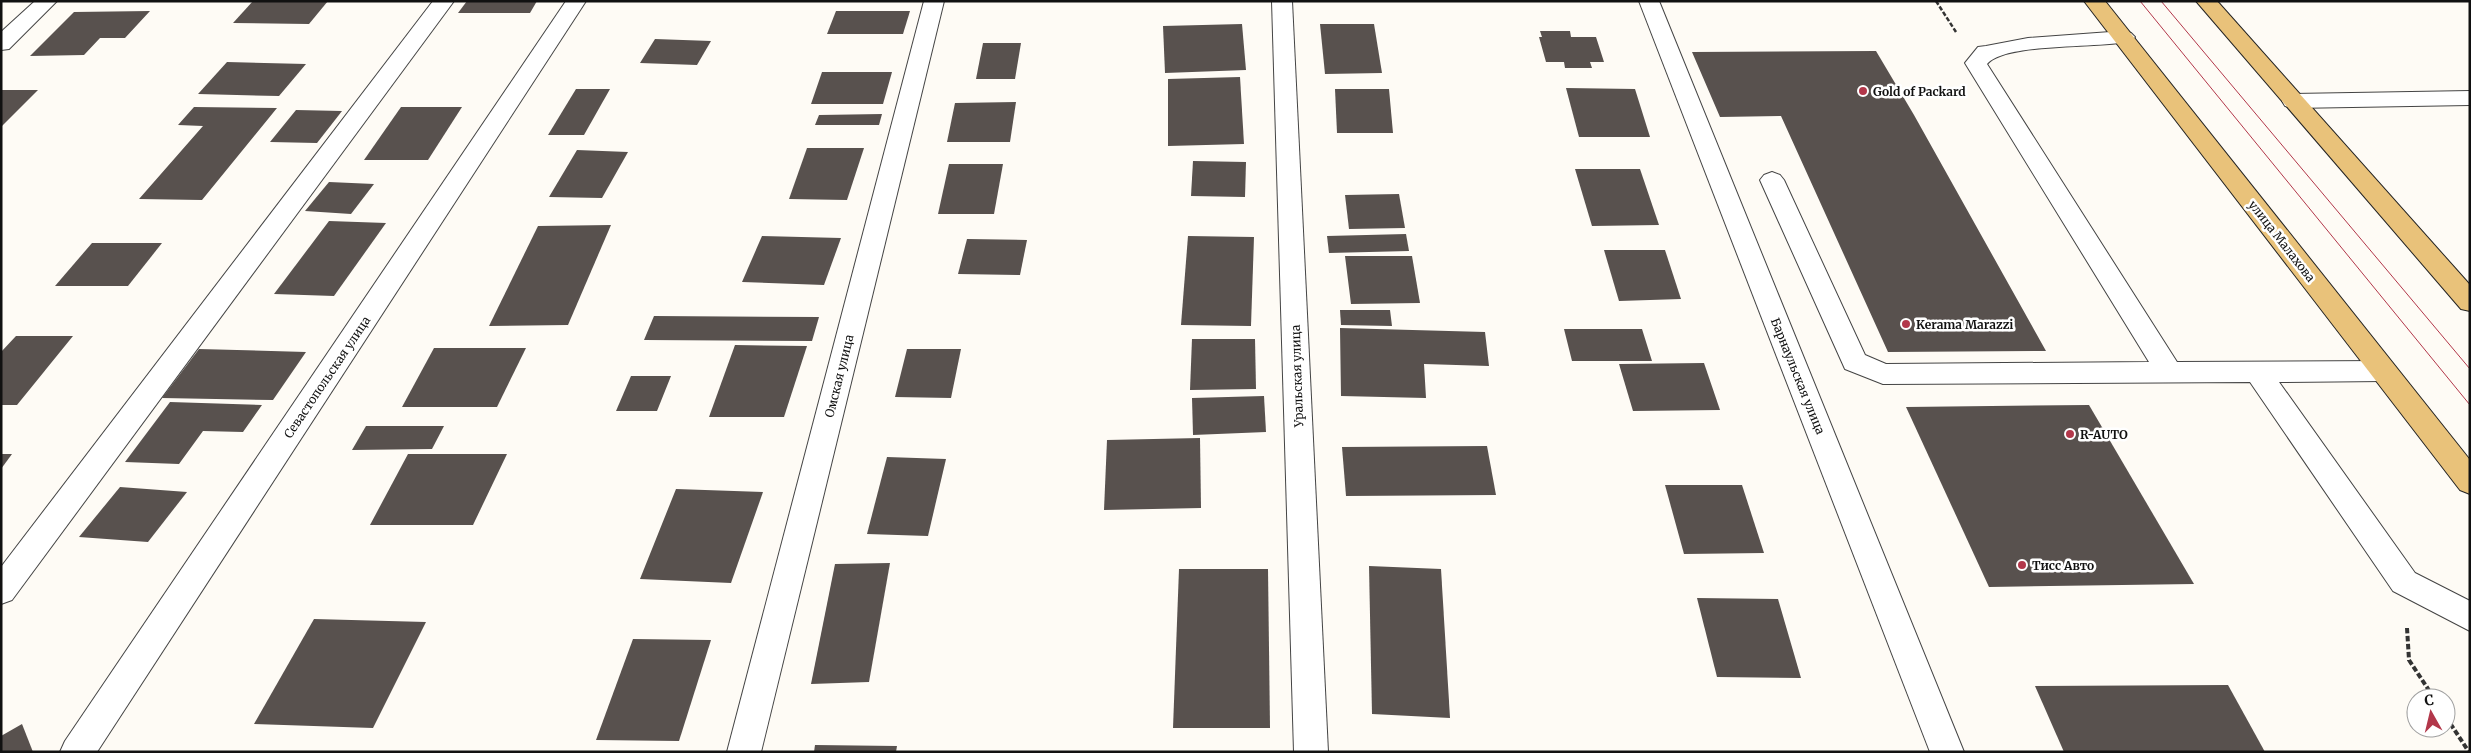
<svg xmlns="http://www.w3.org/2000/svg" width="2471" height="753" viewBox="0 0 2471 753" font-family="Merriweather,serif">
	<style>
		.building { fill: #58514e }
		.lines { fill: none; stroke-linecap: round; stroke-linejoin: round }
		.minor-casing { stroke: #444; stroke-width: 2 }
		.major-casing { stroke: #222; stroke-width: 2 }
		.path-far1 { stroke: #333; stroke-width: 2.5; stroke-dasharray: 4.5 2; stroke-linecap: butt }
		.path { stroke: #333; stroke-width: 4; stroke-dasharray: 5.5 2.5; stroke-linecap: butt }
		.minor { fill: #fff; fill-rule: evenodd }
		.major { fill: #e9c27a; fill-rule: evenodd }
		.tram { stroke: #b2374a; stroke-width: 1 }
		.poi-dot { fill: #b2374a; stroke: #fff; stroke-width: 2 }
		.labels { text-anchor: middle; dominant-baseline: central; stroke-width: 5; stroke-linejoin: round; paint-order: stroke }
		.poi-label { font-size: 12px; font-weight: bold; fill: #111; stroke: #fff; text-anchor: start }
		.street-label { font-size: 12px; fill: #111; stroke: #fff }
	</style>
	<rect width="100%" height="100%" fill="#fefbf5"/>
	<!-- building -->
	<g class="building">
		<polygon points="253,1 328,1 309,24 233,23"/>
		<polygon points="467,1 537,1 530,13 458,13"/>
		<polygon points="150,11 125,38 100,38 84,55 30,56 74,12"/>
		<polygon points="836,11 910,11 903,34 827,34"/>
		<polygon points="1242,24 1246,70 1165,73 1163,26"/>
		<polygon points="1320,24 1374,24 1382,73 1325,74"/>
		<polygon points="1540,31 1570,31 1571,37 1596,37 1604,62 1590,62 1592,68 1565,68 1564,62 1546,62 1539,37 1542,37"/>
		<polygon points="655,39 711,41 697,65 640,63"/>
		<polygon points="983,43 1021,43 1015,79 976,79"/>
		<polygon points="1876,51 1914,115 2046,351 1888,352 1781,116 1720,117 1692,52"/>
		<polygon points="227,62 306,64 279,96 198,94"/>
		<polygon points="822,72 892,72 883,104 811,104"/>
		<polygon points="1240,77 1244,144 1168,146 1168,79"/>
		<polygon points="1566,88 1635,89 1650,137 1579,137"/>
		<polygon points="576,89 610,89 584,135 548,135"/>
		<polygon points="1335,89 1389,89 1393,133 1337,133"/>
		<polygon points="1,90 38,90 1,127"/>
		<polygon points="1016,102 1010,142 947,142 955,103"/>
		<polygon points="194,107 277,108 202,200 139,199 203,126 178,125"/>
		<polygon points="401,107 462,107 428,160 364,160"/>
		<polygon points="296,110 342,111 317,143 270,142"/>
		<polygon points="882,114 879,125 815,125 819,115"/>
		<polygon points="807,148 864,148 847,200 789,199"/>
		<polygon points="577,150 628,152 602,198 549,197"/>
		<polygon points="1193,161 1246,162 1245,197 1191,196"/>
		<polygon points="949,164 1003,164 994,214 938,214"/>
		<polygon points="1575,169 1640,169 1659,225 1592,226"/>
		<polygon points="329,182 374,184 351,214 305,211"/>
		<polygon points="1399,194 1405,228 1349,229 1345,195"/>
		<polygon points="329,221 386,223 334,296 274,294"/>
		<polygon points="611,225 568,325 489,326 538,226"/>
		<polygon points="1406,234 1409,251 1329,253 1327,236"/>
		<polygon points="762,236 841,238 824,285 742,282"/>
		<polygon points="1188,236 1254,237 1251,326 1181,325"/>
		<polygon points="967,239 1027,240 1020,275 958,274"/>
		<polygon points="92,243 162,243 128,286 55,286"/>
		<polygon points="1604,250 1665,250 1681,299 1619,301"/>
		<polygon points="1345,256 1412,256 1420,303 1351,304"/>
		<polygon points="1340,310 1390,310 1392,326 1341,325"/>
		<polygon points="654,316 819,317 812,341 644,340"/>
		<polygon points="1340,328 1485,332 1489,366 1424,364 1426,398 1341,396"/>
		<polygon points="1564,329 1642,329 1652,361 1572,361"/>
		<polygon points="16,336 73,336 17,405 1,405 1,352"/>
		<polygon points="1192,339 1255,339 1256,389 1190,390"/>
		<polygon points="735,345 807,346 784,417 709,417"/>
		<polygon points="434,348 526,348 497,407 402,407"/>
		<polygon points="199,349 306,352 273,400 162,398"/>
		<polygon points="907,349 961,349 951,398 895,397"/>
		<polygon points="1704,363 1720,410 1633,411 1619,364"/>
		<polygon points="631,376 671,376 657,411 616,411"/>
		<polygon points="1264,396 1266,432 1193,435 1192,398"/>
		<polygon points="170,402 262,405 243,432 203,431 179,464 125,462"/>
		<polygon points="2089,405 2194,584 1989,587 1906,407"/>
		<polygon points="366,426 444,426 432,449 352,450"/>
		<polygon points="1200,438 1201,508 1104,510 1107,440"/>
		<polygon points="1487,446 1496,495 1346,496 1342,447"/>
		<polygon points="1,454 12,454 1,469"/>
		<polygon points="408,454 507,454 473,525 370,525"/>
		<polygon points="887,457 946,459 928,536 867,534"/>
		<polygon points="1665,485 1742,485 1764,553 1684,554"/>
		<polygon points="120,487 187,492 148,542 79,537"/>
		<polygon points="676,489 763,492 731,583 640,579"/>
		<polygon points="890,563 869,682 811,684 835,564"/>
		<polygon points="1369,566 1441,569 1450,718 1372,714"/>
		<polygon points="1179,569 1268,569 1270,728 1173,728"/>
		<polygon points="1697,598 1778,599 1801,678 1717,677"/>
		<polygon points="314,619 426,622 373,728 254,724"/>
		<polygon points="633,639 711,640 679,741 596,740"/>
		<polygon points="2228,685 2265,752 2064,752 2035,686"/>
		<polygon points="22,724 33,752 1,752 1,736"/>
		<polygon points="815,745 897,746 896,752 814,752"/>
	</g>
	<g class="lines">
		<!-- minor casing -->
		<g class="minor-casing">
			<g id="minor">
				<polygon points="35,1 57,1 9,49 1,50 1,32"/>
				<polygon points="433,1 454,1 12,600 1,604 1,567"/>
				<polygon points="566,1 586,1 97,752 60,752 65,741"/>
				<polygon points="924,1 944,1 761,752 727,752"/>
				<polygon points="1272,1 1292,1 1328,752 1294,752"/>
				<polygon points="1639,1 1659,1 1964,752 1930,752"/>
				<path d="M2124,31L2131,33L2135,37L2131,41C2100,49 2006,42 1987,64L2177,362L2383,361L2393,364L2397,371L2393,378L2383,381L2279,382L2415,573L2470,601V631L2393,591L2250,382L1883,384L1845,369L1760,180L1764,175L1772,172L1780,175L1784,180L1865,355L1886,364L2149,362L1965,63L1978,47L1986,46L2028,38Z"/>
				<polygon points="2470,91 2470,105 2293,108 2285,106 2282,101 2285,96 2293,94"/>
			</g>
		</g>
		<!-- major casing -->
		<g class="major-casing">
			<g id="major">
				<polygon points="2084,1 2105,1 2470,460 2470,494 2460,490"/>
				<polygon points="2196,1 2217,1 2470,285 2470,311 2461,309"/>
			</g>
		</g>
		<!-- path-far1 -->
		<polyline class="path-far1" points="1936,1 1956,32"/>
		<!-- path -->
		<g class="path">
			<polyline points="2407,628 2409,660 2434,698"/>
			<polyline points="2446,717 2469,752"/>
		</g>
		<!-- minor -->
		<use href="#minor" class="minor"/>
		<!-- major -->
		<use href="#major" class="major"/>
		<!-- tram -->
		<g class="tram">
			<polyline points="2140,1 2470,405"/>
			<polyline points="2161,1 2470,369"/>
		</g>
	</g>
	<!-- markers -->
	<g class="poi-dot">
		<circle cx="1863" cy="91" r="5"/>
		<circle cx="1906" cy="324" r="5"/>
		<circle cx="2070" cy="434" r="5"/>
		<circle cx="2022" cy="565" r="5"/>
	</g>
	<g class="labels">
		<!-- poi labels -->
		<g class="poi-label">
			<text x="1873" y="91">Gold of Packard</text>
			<text x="1916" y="324">Kerama Marazzi</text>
			<text x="2080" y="434">R-AUTO</text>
			<text x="2032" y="565">Тисс Авто</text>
		</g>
		<!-- street labels -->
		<g class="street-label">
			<text transform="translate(2282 241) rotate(52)">улица Малахова</text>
			<text transform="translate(839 376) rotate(-76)">Омская улица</text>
			<text transform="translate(1297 376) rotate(-92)">Уральская улица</text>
			<text transform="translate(1798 376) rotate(68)">Барнаульская улица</text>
			<text transform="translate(327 377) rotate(-56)">Севастопольская улица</text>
		</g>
	</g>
	<!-- border -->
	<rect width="2471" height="753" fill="none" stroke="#111111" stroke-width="5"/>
	<!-- north arrow -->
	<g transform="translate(2431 713) rotate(352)"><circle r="24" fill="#ffffff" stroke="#a0a0a0"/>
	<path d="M0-4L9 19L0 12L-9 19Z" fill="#b2374a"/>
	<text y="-8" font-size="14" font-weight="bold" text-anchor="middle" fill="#111111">С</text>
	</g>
</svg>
